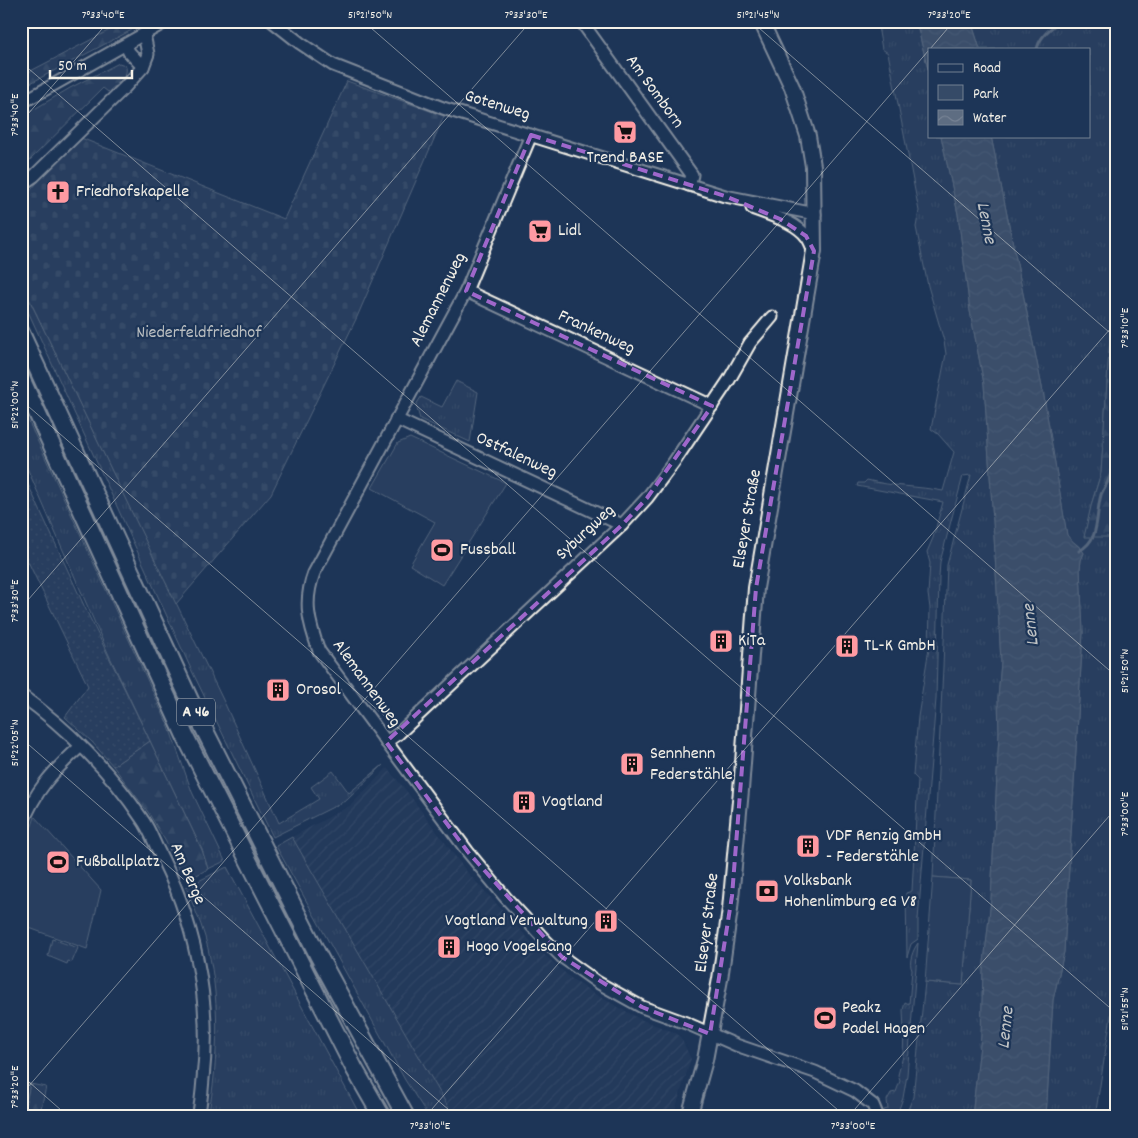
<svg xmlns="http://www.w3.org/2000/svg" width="1138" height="1138" viewBox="0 0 1138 1138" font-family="Dekko,sans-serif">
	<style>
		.industrial { fill: url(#industrial-furrows) }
		.grass { fill: url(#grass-tufts); stroke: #949ea8 }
		.forest { fill: url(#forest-firs); stroke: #949ea8 }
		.cemetery { fill: url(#cemetery-stones); stroke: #949ea8 }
		.park { fill: #354a67; stroke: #949ea8 }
		.garden { fill: url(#garden-dots); stroke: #949ea8 }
		.water { fill: url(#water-waves); stroke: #9aa2ab }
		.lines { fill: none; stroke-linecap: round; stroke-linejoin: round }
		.stream { stroke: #9aa2ab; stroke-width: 3 }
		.minor-casing { stroke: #f4f1e8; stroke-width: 15 }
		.major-casing { stroke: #f4f1e8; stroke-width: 18 }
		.highway-casing { stroke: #f4f1e8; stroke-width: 20 }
		.minor { stroke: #1d3557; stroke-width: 11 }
		.major { stroke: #1d3557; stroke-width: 14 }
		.highway { stroke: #1d3557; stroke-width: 16 }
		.marked { fill: none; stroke: #9f67cb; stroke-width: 4; stroke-dasharray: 10 6; stroke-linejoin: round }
		.ticks { fill: none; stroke: #f4f1e8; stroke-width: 1; stroke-opacity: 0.45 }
		.labels { text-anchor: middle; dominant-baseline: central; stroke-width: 4.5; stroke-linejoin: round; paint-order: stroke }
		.shield { fill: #1d3557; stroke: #b4b9bc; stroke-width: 1 }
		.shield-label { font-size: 16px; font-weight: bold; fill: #f4f1e8 }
		.street-label { font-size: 18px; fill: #f4f1e8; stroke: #1d3557 }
		.poi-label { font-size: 18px; fill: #f4f1e8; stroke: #1d3557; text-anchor: start }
		.park-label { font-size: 18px; fill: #bbbfc1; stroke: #1d3557 }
		.water-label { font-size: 19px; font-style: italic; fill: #c0c3c4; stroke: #1d3557 }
		.neatline { fill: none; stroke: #f4f1e8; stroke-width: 2 }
		.ticks-label { font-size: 12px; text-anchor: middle; fill: #f4f1e8 }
	</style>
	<defs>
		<pattern id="industrial-furrows" width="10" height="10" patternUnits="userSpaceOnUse" patternTransform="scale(1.25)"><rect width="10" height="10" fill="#2a4060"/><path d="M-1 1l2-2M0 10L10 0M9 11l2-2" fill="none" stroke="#4a5c77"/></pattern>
		<pattern id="grass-tufts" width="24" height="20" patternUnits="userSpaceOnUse" patternTransform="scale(1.25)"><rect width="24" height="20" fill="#354a67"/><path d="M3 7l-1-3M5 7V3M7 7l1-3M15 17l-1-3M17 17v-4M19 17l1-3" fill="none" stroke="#53657d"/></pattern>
		<pattern id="forest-firs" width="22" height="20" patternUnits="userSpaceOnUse" patternTransform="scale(1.25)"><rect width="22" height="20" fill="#354a67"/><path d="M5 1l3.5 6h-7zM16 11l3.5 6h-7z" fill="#53657d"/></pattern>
		<pattern id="cemetery-stones" width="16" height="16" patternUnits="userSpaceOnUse" patternTransform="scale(1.25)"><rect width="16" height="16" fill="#354a67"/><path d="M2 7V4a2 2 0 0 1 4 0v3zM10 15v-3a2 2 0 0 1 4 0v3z" fill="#53657d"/></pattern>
		<pattern id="garden-dots" width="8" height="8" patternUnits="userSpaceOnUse" patternTransform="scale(1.25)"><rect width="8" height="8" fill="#354a67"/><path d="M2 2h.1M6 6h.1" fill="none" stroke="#53657d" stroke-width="1.8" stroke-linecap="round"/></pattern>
		<pattern id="water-waves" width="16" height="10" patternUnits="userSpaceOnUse" patternTransform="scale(1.25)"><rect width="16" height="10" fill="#5e6d82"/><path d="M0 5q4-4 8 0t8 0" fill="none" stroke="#768294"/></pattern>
	</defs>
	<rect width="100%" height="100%" fill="#1d3557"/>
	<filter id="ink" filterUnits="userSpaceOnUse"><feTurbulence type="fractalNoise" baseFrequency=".02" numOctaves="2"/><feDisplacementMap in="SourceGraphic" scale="10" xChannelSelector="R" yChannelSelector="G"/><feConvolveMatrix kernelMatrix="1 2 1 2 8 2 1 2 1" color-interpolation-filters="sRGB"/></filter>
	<g filter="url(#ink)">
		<!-- industrial -->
		<polygon class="industrial" points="387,768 405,789 467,872 539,950 572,979 593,993 640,1019 676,1033 681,1038 691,1059 673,1117 454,1117 292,837 351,805"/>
		<!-- grass -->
		<g class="grass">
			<path d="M877,21H916L929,73V136H941L958,214L970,311L984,384L994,536L1001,662L998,698L999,733L991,900L983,972L981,1036L972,1117H905L913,1097L925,982L963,985L971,880L933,877L943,667L947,565L971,475L963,476L940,562L939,577L936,699L918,920V939L911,944L907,957L906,893L912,891L918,780L913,775L918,717L929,648L930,608L928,594L930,563L927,552L933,538L943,502L857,486L858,483H864L867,480C893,487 918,486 943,491L954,452L938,434L931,429L946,354L944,341L928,286L916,227L919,211L888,53L882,49Z"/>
			<path d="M971,21H1117V317L1111,322L1101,473L1092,502L1085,536L1117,537V978L1095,1117H1046L1053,1000L1064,952L1083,632L1080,569L1081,560L1084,553C1080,545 1073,543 1067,536L1044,397L991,136H1089V49H980Z"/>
			<polygon points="21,282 225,704 279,823 319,799 311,787 333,771 349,793 383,765 347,800 273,837 191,669 21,296"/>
			<polygon points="456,381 478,392 470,442 420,419 416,405 421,397 442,407"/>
			<polygon points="21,405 169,727 192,792 225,861 208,869 202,850 108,653 21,454"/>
			<polygon points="292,837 454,1117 429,1117 405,1080 276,846"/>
			<path d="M227,867L361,1117H208C219,1060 221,993 205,937C200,920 192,903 186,887Z"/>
			<path d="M918,943L907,1075L903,1098L896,1117H885L884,1110L888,1109L887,1100L891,1093L896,1092L900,1081L898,1075L903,1056L904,1032L903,1010L905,1002L909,1004L912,970C908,962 913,950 918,943Z"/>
			<polygon points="21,1082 30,1084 23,1117 21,1117"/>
		</g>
		<!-- forest -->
		<g class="forest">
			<polygon points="127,21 149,21 21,88 21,76"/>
			<path d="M119,63L125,65C131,76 115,85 108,92L103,88L25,165L31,172L21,177V117L70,88Z"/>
			<polygon points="1117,317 1117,537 1084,537 1092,502 1101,473 1111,322"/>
			<polygon points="150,741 202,850 208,869 191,878 178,868 166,842 148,812 113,766"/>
			<polygon points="30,1084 46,1087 39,1117 23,1117"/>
		</g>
		<!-- cemetery -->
		<polygon class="cemetery" points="347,81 444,116 357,317 271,494 176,604 21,282 21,202 41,178 81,138 284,219"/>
		<!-- park -->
		<g class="park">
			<polygon points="410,438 506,483 442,585 410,565 435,522 372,488 398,443"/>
			<polygon points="35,817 101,890 87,949 21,925 21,857"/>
			<polygon points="933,877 971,880 963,985 925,982"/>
			<polygon points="52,939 78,948 72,962 68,961 67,964 48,956"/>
		</g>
		<!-- garden -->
		<polygon class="garden" points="21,469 87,612 150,741 113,766 92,742 65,717 88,686 21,547"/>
		<!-- water -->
		<g class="water">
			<polygon points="916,21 971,21 980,49 929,49 929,73"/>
			<path d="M941,136H991L1044,397L1067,535C1073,543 1079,545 1084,553L1081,560L1080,569L1083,632L1064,952L1053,1000L1046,1117H972L981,1036L983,972L991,900L999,733L998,698L1001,662L994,536L984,384L970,311L958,214Z"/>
		</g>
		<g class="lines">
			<!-- stream -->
			<g class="stream">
				<path d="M1037,49C1040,36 1050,29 1060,21"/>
				<path d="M1079,551C1101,540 1095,515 1101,495C1102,491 1106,486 1108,481C1114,468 1114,454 1117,439"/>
			</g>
			<!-- minor casing -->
			<g class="minor-casing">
				<g id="minor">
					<polyline points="272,21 300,43 333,65 443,108 725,196 815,214"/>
					<polyline points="581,21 692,175 689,185"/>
					<polyline points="126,45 129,52 143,67"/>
					<polyline points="21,103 167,21"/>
					<path d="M531,135L466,291L314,573C303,602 309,623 319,651L468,852L506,898L545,940L562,957L597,982L642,1007L686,1023L736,1045L815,1072L855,1091L873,1105L878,1117"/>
					<polyline points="21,185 34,176 125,87 143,67 148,54 144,34"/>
					<path d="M752,208C769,215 795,221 807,237C810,241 812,247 814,251"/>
					<polyline points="466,291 712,406"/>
					<polyline points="396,419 622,525"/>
					<path d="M21,695C67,728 111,772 142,819C148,827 152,837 156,846C194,918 212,998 203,1079C202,1092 201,1105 198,1117"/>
					<polyline points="386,742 398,734 622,525 647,498 674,462 729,380 750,343 772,317"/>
					<path d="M21,827C35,790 53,771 81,746"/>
				</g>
			</g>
			<!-- major casing -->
			<g class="major-casing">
				<polyline id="major" points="689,1117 705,1060 720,979 730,909 741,790 756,588 814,251 813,166 808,136 792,87 761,21"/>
			</g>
			<!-- highway casing -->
			<g class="highway-casing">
				<g id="highway">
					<polyline points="21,333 194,709 318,955 406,1117"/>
					<polyline points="21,378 186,738 354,1068 382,1117"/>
				</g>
			</g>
			<!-- minor -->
			<use href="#minor" class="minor"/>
			<!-- major -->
			<use href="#major" class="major"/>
			<!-- highway -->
			<use href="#highway" class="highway"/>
		</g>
	</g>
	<!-- marked area -->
	<path d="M0 0H1138V1138H0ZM531,135L725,196L780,219L806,236L814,251L756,588L732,896L710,1034L642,1007L562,957L468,852L386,742L622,525L647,498L712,406L466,291Z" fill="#1d3557" fill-opacity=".55" fill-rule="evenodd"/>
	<path class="marked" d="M531,135L725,196L780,219L806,236L814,251L756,588L732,896L710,1034L642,1007L562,957L468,852L386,742L622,525L647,498L712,406L466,291Z"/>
	<!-- ticks -->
	<path class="ticks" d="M363,21L1117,677M751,21L1117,339M930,49L954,21M21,62L1117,1014M21,122L109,21M21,400L846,1117M21,608L531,21M21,738L457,1117M21,1075L69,1117M21,1095L929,50M425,1117L1117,321M848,1117L1117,807"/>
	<!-- icons -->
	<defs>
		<g id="supermarket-square" transform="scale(1.25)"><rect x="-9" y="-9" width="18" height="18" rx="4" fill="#ff9aa2" stroke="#1d3557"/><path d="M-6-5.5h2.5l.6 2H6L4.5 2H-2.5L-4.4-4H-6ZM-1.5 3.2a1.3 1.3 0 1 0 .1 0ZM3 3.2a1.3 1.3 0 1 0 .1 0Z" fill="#111"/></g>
		<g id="church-square" transform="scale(1.25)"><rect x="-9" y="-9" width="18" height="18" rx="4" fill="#ff9aa2" stroke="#1d3557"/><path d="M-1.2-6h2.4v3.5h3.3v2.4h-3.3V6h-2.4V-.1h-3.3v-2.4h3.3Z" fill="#111"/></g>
		<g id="stadium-square" transform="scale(1.25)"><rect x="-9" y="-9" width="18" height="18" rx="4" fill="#ff9aa2" stroke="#1d3557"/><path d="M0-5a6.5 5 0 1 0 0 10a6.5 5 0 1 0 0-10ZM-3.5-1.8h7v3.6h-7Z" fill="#111"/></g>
		<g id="building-square" transform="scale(1.25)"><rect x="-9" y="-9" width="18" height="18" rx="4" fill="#ff9aa2" stroke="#1d3557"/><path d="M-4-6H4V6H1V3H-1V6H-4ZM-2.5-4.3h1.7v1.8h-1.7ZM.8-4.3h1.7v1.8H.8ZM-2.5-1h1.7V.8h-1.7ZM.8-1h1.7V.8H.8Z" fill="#111"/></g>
		<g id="bank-square" transform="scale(1.25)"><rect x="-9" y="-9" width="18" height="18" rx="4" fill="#ff9aa2" stroke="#1d3557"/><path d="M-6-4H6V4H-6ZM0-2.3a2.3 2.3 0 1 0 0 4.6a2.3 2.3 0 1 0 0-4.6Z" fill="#111"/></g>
	</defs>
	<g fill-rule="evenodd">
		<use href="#supermarket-square" x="625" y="132"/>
		<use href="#church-square" x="58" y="192"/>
		<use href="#supermarket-square" x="540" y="231"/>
		<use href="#stadium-square" x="442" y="550"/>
		<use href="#building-square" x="721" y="641"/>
		<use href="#building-square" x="847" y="646"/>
		<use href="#building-square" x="278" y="690"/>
		<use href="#building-square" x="632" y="764"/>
		<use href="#building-square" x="524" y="802"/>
		<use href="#building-square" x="808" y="846"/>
		<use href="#stadium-square" x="58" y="862"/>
		<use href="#bank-square" x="767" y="891"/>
		<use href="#building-square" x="606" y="921"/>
		<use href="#building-square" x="449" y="947"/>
		<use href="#stadium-square" x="825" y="1018"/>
	</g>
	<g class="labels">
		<!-- shield labels -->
		<rect class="shield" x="177" y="698.5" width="38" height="27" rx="4"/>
		<g class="shield-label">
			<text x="196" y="712">A 46</text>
		</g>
		<!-- street labels -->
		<g class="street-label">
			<text transform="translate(654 92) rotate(54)">Am Somborn</text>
			<text transform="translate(497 106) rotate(17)">Gotenweg</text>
			<text transform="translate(439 300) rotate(-63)">Alemannenweg</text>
			<text transform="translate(596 333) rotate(25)">Frankenweg</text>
			<text transform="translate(516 456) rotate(25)">Ostfalenweg</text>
			<text transform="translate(748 519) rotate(-80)">Elseyer Straße</text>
			<text transform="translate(586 533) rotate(-43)">Syburgweg</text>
			<text transform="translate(366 684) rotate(54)">Alemannenweg</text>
			<text transform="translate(187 874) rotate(67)">Am Berge</text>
			<text transform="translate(708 923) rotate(-83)">Elseyer Straße</text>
		</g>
		<!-- poi labels -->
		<g class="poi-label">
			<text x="625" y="158" text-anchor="middle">Trend BASE</text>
			<text x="76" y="192">Friedhofskapelle</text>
			<text x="558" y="231">Lidl</text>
			<text x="460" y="550">Fussball</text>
			<text x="738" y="641">KiTa</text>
			<text x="864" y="646">TL-K GmbH</text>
			<text x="296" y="690">Orosol</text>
			<text x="650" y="754">Sennhenn<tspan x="650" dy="21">Federstähle</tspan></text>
			<text x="542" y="802">Vogtland</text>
			<text x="826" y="836">VDF Renzig GmbH<tspan x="826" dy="21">- Federstähle</tspan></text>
			<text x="76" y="862">Fußballplatz</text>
			<text x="784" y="881">Volksbank<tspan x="784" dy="21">Hohenlimburg eG V8</tspan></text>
			<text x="588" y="921" text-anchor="end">Vogtland Verwaltung</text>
			<text x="466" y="947">Hogo Vogelsang</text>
			<text x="842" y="1008">Peakz<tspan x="842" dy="21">Padel Hagen</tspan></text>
		</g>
		<!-- park labels -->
		<g class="park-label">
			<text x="199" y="333">Niederfeldfriedhof</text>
		</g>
		<!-- water labels -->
		<g class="water-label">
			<text transform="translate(985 223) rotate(79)">Lenne</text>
			<text transform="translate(1032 625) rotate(-96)">Lenne</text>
			<text transform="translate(1007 1028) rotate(-84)">Lenne</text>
		</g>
	</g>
	<!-- margin -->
	<rect width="1138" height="1138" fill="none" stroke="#1d3557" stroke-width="55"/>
	<!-- legend -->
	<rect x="928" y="48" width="162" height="90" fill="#1d3557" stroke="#738091"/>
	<rect x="938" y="64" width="25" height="8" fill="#1d3557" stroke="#738091"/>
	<text x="973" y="72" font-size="15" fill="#f4f1e8">Road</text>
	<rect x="938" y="85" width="25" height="15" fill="#354a67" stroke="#738091"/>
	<text x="973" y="98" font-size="15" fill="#f4f1e8">Park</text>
	<rect x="938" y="110" width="25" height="15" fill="url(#water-waves)" stroke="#738091"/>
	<text x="973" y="122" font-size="15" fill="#f4f1e8">Water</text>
	<!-- scale -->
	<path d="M50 70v8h82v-8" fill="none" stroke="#f4f1e8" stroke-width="2.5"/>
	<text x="58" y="70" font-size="15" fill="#f4f1e8" stroke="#1d3557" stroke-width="4" paint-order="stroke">50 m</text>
	<rect x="28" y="28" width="1082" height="1082" class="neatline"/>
	<g class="ticks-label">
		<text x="103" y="18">7°33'40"E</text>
		<text x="370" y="18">51°21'50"N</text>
		<text x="526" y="18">7°33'30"E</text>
		<text x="758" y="18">51°21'45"N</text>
		<text x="949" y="18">7°33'20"E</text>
		<text transform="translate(14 115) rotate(-90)" y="4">7°33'40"E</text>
		<text transform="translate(1124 328) rotate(-90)" y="4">7°33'10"E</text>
		<text transform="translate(14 405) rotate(-90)" y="4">51°22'00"N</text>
		<text transform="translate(14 601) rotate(-90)" y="4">7°33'30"E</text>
		<text transform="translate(1124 671) rotate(-90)" y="4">51°21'50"N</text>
		<text transform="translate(14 743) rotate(-90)" y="4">51°22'05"N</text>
		<text transform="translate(1124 814) rotate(-90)" y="4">7°33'00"E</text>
		<text transform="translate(1124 1009) rotate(-90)" y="4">51°21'55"N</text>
		<text transform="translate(14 1087) rotate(-90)" y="4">7°33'20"E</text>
		<text x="430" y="1129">7°33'10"E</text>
		<text x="853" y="1129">7°33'00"E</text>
	</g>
</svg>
